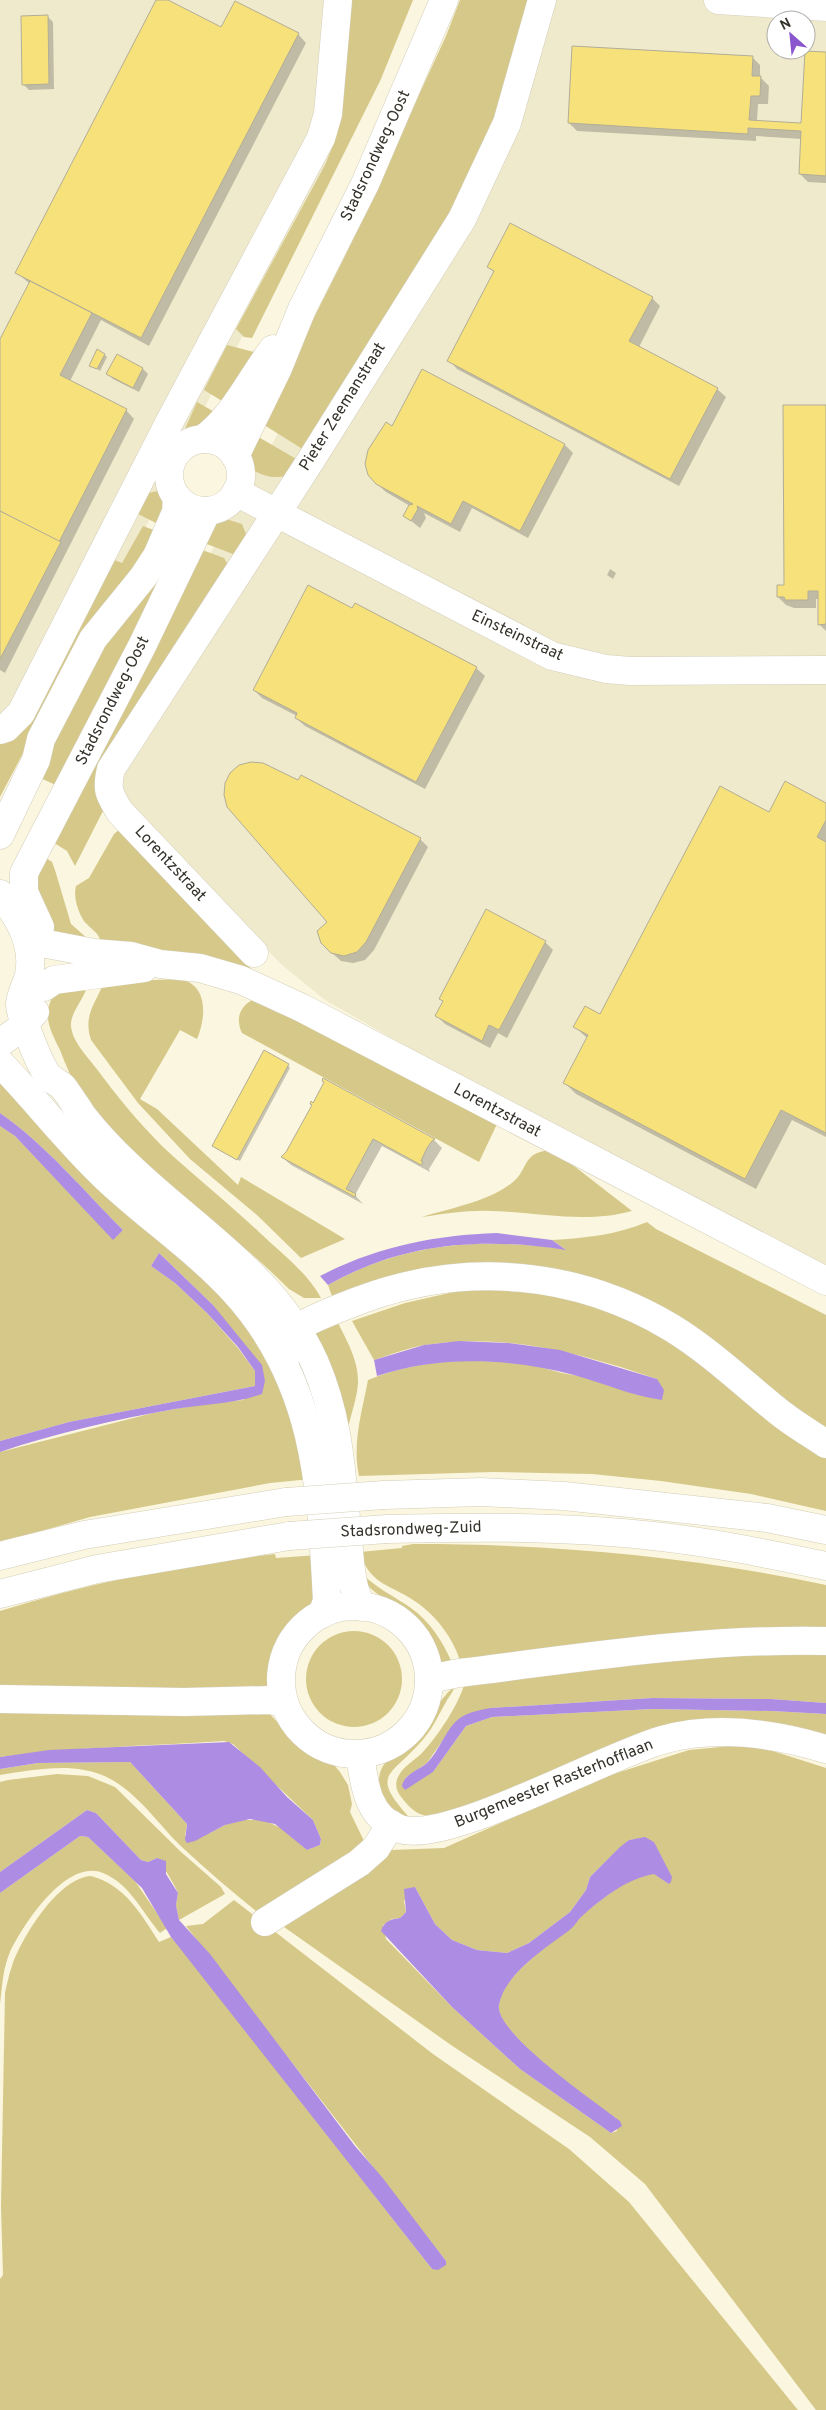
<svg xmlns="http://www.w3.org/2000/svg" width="826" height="2410" viewBox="0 0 826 2410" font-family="Overpass,sans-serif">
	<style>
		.built { fill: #f0eacd; fill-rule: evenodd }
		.green { fill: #d6c888; fill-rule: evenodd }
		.water { fill: #ad8de3 }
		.shadow { fill: #0003 }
		.building { fill: #f7e17a; stroke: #b2ad98 }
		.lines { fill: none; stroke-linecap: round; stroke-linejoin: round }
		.minor-casing { stroke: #d3ceb9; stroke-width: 29 }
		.major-casing { stroke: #d3ceb9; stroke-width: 29 }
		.highway-casing { stroke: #d3ceb9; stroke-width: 29 }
		.minor { stroke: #fff; stroke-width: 28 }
		.major { stroke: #fff; stroke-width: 28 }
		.highway { stroke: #fff; stroke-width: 28 }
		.highway-bridge-casing { stroke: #d3ceb9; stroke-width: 29; stroke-linecap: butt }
		.highway-bridge { stroke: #fff; stroke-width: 28 }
		.labels { text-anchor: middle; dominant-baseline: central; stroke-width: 4; stroke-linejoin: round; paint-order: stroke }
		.street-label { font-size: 16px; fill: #34322a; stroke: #fff }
	</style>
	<rect width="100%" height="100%" fill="#fbf6df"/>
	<!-- built -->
	<g class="built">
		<polygon points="0,0 396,0 339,156 201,414 168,442 156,469 156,484 160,495 132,559 0,719"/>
		<path d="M507,0H826V1270L525,1114L325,1000L282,965L93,770L205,563L485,66ZM776,20H806V50H776Z"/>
	</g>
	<!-- green -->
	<g class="green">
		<polygon points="347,0 413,0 381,79 252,338 244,337 236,329 325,165 337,135"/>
		<polygon points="460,0 532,0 495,131 449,220 304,450 261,423 345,256 446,36"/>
		<polygon points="227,345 258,353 227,404 204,390"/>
		<polygon points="197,402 218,414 184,436 184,431"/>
		<path d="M255,435L298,460L289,475C276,479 266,477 254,471L249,456Z"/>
		<polygon points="162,490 164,527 134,512 148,493"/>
		<polygon points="226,519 242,524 246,534 238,556 199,541 207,529"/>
		<polygon points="143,526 159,532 53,696 0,797 0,739 112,559 122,563"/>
		<polygon points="197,548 224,558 228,565 75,866 67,851 48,839"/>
		<polygon points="175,559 58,786 36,776 109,634"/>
		<path d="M119,830L127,839L255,973L101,947C101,932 92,931 84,921C78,912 73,897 76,886L89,878L114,834Z"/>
		<polygon points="46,858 52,862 55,870 71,924 88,939 57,935 52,930 32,884"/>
		<path d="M179,979C209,984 206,1018 197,1039L180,1030L140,1099L157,1109L238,1185L241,1177L345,1239L301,1258L257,1215L190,1159L138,1103L91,1040C83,1015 95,1005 104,982Z"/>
		<path d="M89,981C85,999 70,1012 71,1026C72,1041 87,1056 96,1068C116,1095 138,1122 162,1146C193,1175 227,1202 259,1232C280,1252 307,1272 321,1298H304L289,1289C222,1221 137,1173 81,1094C72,1081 66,1065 60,1050C50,1030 41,1014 55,993Z"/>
		<path d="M254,999L497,1124L479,1162L242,1033C235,1018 240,1006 254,999Z"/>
		<path d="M0,1077L190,1259L275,1359L311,1479L270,1483L90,1517L0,1543V1452L153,1413L203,1404L243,1400L265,1381L213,1305L159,1253L151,1266L175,1283L207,1313L238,1348L255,1371V1386L69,1422L0,1441V1126L15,1136L113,1239L123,1230C83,1190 47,1146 0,1113Z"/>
		<path d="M549,1150L565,1159L632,1211C584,1224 539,1212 491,1211C468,1210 444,1214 422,1217C451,1208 489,1202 513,1182C529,1169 521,1154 549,1150Z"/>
		<path d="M647,1222L656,1229L826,1315V1434L569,1276L333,1299L328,1285C405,1242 479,1238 565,1249L552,1240C585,1238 616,1235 647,1222Z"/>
		<path d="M467,1289L533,1290L600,1305L655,1330L826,1454V1511L751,1494L661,1481L592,1474L492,1472L359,1476C352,1443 362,1412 368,1380C418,1359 476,1357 529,1365C544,1367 558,1373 573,1375C600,1379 629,1378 657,1379C583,1354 504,1332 425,1345C407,1348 390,1355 374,1360L352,1321L405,1303Z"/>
		<path d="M337,1321C346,1339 359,1361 358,1383C357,1398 351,1414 348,1428L313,1334Z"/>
		<path d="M413,1544C553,1544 689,1556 826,1585V1633L461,1664C455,1641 438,1618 419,1604C394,1585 369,1586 360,1552L402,1548V1546Z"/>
		<path d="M275,1554L276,1558L318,1555C317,1567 319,1582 316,1594C312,1606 299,1613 291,1622C273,1641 269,1665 269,1690L0,1692V1611C88,1583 183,1564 275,1554Z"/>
		<path d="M363,1575C376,1587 391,1595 405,1604C428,1618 443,1641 453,1665L438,1666C432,1642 421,1620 399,1607C384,1598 373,1593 362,1579Z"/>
		<circle cx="354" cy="1679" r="48"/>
		<path d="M826,1650V1703L771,1699L652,1698L490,1708L452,1727L427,1763L405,1778L433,1772L466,1726L492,1717L653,1709L771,1711L826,1714V1738L748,1722L463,1811C436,1816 421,1824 402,1798C397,1792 394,1785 398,1777C403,1766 414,1761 422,1753C437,1737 461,1702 465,1681L596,1664Z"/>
		<path d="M454,1687C455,1689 449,1697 446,1702C438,1716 431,1732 419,1744C389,1777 371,1775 409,1817L401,1816L382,1800C380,1790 377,1780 381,1770C387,1756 405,1749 415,1739C431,1723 436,1701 454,1687Z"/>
		<path d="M0,1708L268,1712L296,1742L334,1765L340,1772L348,1785L352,1804L350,1812L366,1845L259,1912L256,1911C231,1891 207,1870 184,1849C153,1820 129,1777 84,1770C57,1765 27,1771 0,1775V1769L38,1763L130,1762L187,1824L185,1836L210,1833L225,1825L238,1820H264L283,1829L307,1850L320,1845L321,1839L313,1820L233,1744L224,1741C149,1746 74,1747 0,1757Z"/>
		<path d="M751,1744L826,1768V2410H816L645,2184L590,2137L451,2045L277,1922L352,1879L391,1850L444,1848L604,1777L689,1750ZM645,1838L654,1842L669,1884L654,1873C644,1875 634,1878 625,1883C604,1895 512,1971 503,1990C501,1996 498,2006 499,2012C507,2039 590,2102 616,2118L617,2131L611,2133L520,2069L452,2007L386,1939L383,1925L392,1919L400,1918L406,1912L404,1901L415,1887L435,1924L452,1940L477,1950L507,1953L529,1943L570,1912L586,1890L590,1877L599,1868L629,1840Z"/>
		<path d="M57,1774L88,1776L115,1787L180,1851L221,1887L225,1894L179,1920L176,1905L178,1893C175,1885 162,1864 157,1858L148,1862L141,1860L96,1813L87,1810L0,1872V1782L8,1780Z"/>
		<path d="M80,1836L88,1837L135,1881L167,1928L160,1933C142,1912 130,1884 103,1873C66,1858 23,1925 10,1952C3,1967 2,1988 0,2004V1893Z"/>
		<path d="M91,1876C125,1885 141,1914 159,1942L171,1937L182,1949L432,2269L446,2261L186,1926L203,1924L234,1900L433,2054L569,2149L629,2202L798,2410H0V2279L3,2275L1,2207L5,1993C7,1984 9,1974 12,1966C22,1937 58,1878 91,1876Z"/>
	</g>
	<!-- water -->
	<g class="water">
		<path d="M0,1113C47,1146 83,1190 123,1230L113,1240L15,1136L0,1126Z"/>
		<path d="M497,1233L552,1240L566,1250C481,1237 404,1242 328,1285L320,1276C376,1247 434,1235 497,1233Z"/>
		<path d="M159,1253L213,1305L262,1365L265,1381L262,1394C234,1404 204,1404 175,1409C117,1419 56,1433 0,1452V1441L69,1422L255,1386V1371L238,1347L207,1313L175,1283L151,1266Z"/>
		<path d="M459,1341L509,1343L560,1350L657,1379L664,1390L662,1400C632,1396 603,1383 574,1375C510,1358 440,1355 377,1376L374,1360L424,1345Z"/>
		<path d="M652,1698L771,1699L826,1703V1714L771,1711L653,1709L492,1717L466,1726L433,1772L405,1790L402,1786C404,1774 419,1770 427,1763C440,1750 446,1728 460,1718C468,1712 481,1710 490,1708Z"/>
		<polygon points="229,1742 260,1767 287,1797 313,1820 321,1839 320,1845 307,1850 275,1824 250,1819 225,1825 195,1841 187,1843 185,1840 187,1824 130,1762 38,1763 0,1769 0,1757 49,1750"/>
		<polygon points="87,1810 96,1813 141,1860 148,1862 157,1858 166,1861 166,1874 178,1893 176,1905 179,1920 210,1954 355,2146 382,2177 446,2261 446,2265 438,2270 432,2269 171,1937 142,1888 88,1837 80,1836 0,1893 0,1872"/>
		<path d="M645,1837L654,1842L672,1877L671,1882L669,1884L654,1874C626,1879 601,1899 580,1918C576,1923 573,1928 567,1932C544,1949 504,1975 499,2005C494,2033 598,2104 620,2121L622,2126L611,2133L520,2069L452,2007L381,1931C384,1921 391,1919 400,1918L406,1912L404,1889L415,1887L435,1924L452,1940L477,1950L507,1953L529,1943L570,1912L586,1890L590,1877L620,1847L629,1840Z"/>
	</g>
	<!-- shadow -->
	<g class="shadow">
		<polygon points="158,0 165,0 222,29 298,34 306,43 149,346 101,320 70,381 126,410 134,419 5,673 0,670 0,342 30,284 16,272"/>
		<polygon points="47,16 53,22 54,89 29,90 23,84"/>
		<polygon points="826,54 826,183 808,182 800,174 802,139 756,136 756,141 577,131 569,123 752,57 760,65 760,77 769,86 768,104 758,104 757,121 803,124"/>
		<polygon points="488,267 652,298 660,306 639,347 717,389 726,397 679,486 457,369 449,360 495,273"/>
		<polygon points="105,355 107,357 100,371 91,365"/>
		<polygon points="117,355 143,369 148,374 139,392 113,379 108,374"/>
		<polygon points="422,370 565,445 573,453 528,538 472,508 460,532 424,513 426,518 420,528 405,516 410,506 386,492 377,484 392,427"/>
		<polygon points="826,406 826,631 819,624 819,599 816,599 816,608 794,608 786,605 778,597 786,586"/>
		<polygon points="610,569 616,573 613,579 607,575"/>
		<polygon points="353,610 476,668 485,676 425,789 305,726 296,718 297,716 262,698 254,690"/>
		<polygon points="826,805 826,1137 792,1120 756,1189 576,1094 565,1083 588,1039 575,1027 600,1016 770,813"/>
		<polygon points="420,839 428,847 374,950 365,960 353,963 341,961 331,952"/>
		<polygon points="545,942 553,950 507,1038 498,1033 490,1048 445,1024 437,1016 444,1002 440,999"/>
		<polygon points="288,1065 290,1068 240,1161 216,1148 214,1146"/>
		<polygon points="324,1080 434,1140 442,1148 429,1169 430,1172 382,1146 355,1195 363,1204 291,1165 282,1157 285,1157 325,1083"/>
	</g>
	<!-- building -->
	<g class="building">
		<polygon points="156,0 168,0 221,27 235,1 299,33 141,338 15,273"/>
		<polygon points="48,15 49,84 22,85 21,16"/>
		<polygon points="572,46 753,56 752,76 761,76 760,96 751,96 749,120 801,123 805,51 826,52 826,176 799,174 801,131 748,128 748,134 568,123"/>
		<polygon points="510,223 653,297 629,341 718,388 670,479 447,361 494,271 487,267"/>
		<polygon points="30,281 92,313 60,375 127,409 59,542 0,511 0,339"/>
		<polygon points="97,349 105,354 97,369 89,366"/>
		<polygon points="117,354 143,368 133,388 106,374"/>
		<polygon points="422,369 565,444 520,531 463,501 451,524 417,506 418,509 411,521 403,516 409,505 413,504 376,484 368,475 365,464 368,450 386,422 392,426"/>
		<polygon points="783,405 826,405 826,624 818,625 818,591 808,591 808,600 785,600 784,597 777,597 777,585 784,585"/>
		<polygon points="0,511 61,542 0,659"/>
		<polygon points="308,585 352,608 355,603 477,667 416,782 295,718 297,713 253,690"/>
		<polygon points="251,762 263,763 298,780 301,775 421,838 366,942 357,952 344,956 331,953 321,943 317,931 327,922 227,807 224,795 225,783 230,773 239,765"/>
		<polygon points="785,781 826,803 826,820 817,837 826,842 826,1133 781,1110 745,1179 563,1083 588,1035 573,1027 585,1006 600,1014 720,786 769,812"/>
		<polygon points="486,909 546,941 499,1030 489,1025 482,1041 435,1016 443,1001 439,999"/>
		<polygon points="264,1050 289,1064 237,1160 212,1146"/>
		<polygon points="323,1078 435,1139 432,1141 427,1148 421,1161 423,1162 421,1165 373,1139 346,1189 356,1194 355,1197 281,1157 286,1152 312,1105 310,1104 311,1101 313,1103 321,1088 324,1082 322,1081"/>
	</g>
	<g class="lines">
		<!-- minor casing -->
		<g class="minor-casing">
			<g id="minor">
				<polyline points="718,0 826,7"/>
				<polyline points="236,492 552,656 606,669 630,671 826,670"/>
				<polyline points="0,730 6,728 21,713 170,421 321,138 328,114 338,0"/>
				<polyline points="47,944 94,953 131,956 160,964 200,968 241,980 302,1008 826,1281"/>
				<path d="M254,953L120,812C109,794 106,790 111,769L311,460L462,219L507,123L542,0"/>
				<polyline points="44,987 54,980 144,968"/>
				<path d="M360,1754C364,1783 367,1818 400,1829C446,1845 605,1756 662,1740C716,1725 773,1733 826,1749"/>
				<polyline points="265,1922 359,1863 376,1848 391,1824"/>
			</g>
		</g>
		<!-- major casing -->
		<g class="major-casing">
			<g id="major">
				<path d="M203,439C233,418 251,378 273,349"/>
				<circle cx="205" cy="475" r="36"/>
				<polyline points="235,456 278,368 302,309 365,184 444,0"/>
				<polyline points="0,835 36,760 41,739 93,639 144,576 157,556 176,512 177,498"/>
				<path d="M0,894C19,917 35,944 29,975C27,984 21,993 20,1003C19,1015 41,1068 49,1077C53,1081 59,1083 63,1087C70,1096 76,1106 82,1115C96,1133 112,1150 128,1165C194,1229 276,1276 315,1363C339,1419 341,1469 347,1528C350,1553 349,1585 362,1607"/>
				<polyline points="40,927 24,892 24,873 142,646 207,511"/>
				<polyline points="0,1043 18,1030 35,1012"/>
				<path d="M0,1063C36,1100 68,1142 105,1177C146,1216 194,1248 233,1290C316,1380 321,1484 327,1601L322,1614"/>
				<circle cx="355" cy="1680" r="74"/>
			</g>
		</g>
		<!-- highway casing -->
		<g class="highway-casing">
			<g id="highway">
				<path d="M284,1364C286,1353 290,1336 297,1329C306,1320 350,1304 363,1299C467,1261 577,1271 672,1328C711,1352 744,1384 779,1412C794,1424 811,1434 826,1444"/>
				<polyline points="384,1495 481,1492 564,1496 767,1518 826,1530"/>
				<path d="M387,1529C475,1527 565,1526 653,1536C711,1542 769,1554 826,1566"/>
				<polyline points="0,1556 84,1535 286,1502"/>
				<polyline points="0,1594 97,1569 289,1536"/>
				<path d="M429,1682L439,1677L459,1673C581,1658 703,1638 826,1641"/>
				<polyline points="0,1699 184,1702 271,1700 285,1704"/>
			</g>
		</g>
		<!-- minor -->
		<use href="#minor" class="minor"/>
		<!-- major -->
		<use href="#major" class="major"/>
		<!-- highway -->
		<use href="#highway" class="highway"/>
		<!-- highway-bridge casing -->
		<g class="highway-bridge-casing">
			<g id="highway-bridge">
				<polyline points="286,1502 384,1495"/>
				<polyline points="289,1536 387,1529"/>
			</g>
		</g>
		<!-- highway-bridge -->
		<use href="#highway-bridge" class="highway-bridge"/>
	</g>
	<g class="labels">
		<!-- street labels -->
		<g class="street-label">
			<text transform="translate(376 156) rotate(-65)">Stadsrondweg-Oost</text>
			<text transform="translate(343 407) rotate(-58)">Pieter Zeemanstraat</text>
			<text transform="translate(517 636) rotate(25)">Einsteinstraat</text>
			<text transform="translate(113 701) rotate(-63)">Stadsrondweg-Oost</text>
			<text transform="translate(170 864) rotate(47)">Lorentzstraat</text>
			<text transform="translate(497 1111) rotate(28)">Lorentzstraat</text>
			<text transform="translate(411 1530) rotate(-2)">Stadsrondweg-Zuid</text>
			<text transform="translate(554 1784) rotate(-22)">Burgemeester Rasterhofflaan</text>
		</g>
	</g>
	<!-- north arrow -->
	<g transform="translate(791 35) rotate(333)"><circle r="24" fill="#ffffff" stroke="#aeadaa"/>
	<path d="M0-4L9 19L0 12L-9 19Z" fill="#8956ce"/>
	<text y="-8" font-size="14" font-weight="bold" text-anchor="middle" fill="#34322a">N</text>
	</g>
</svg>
